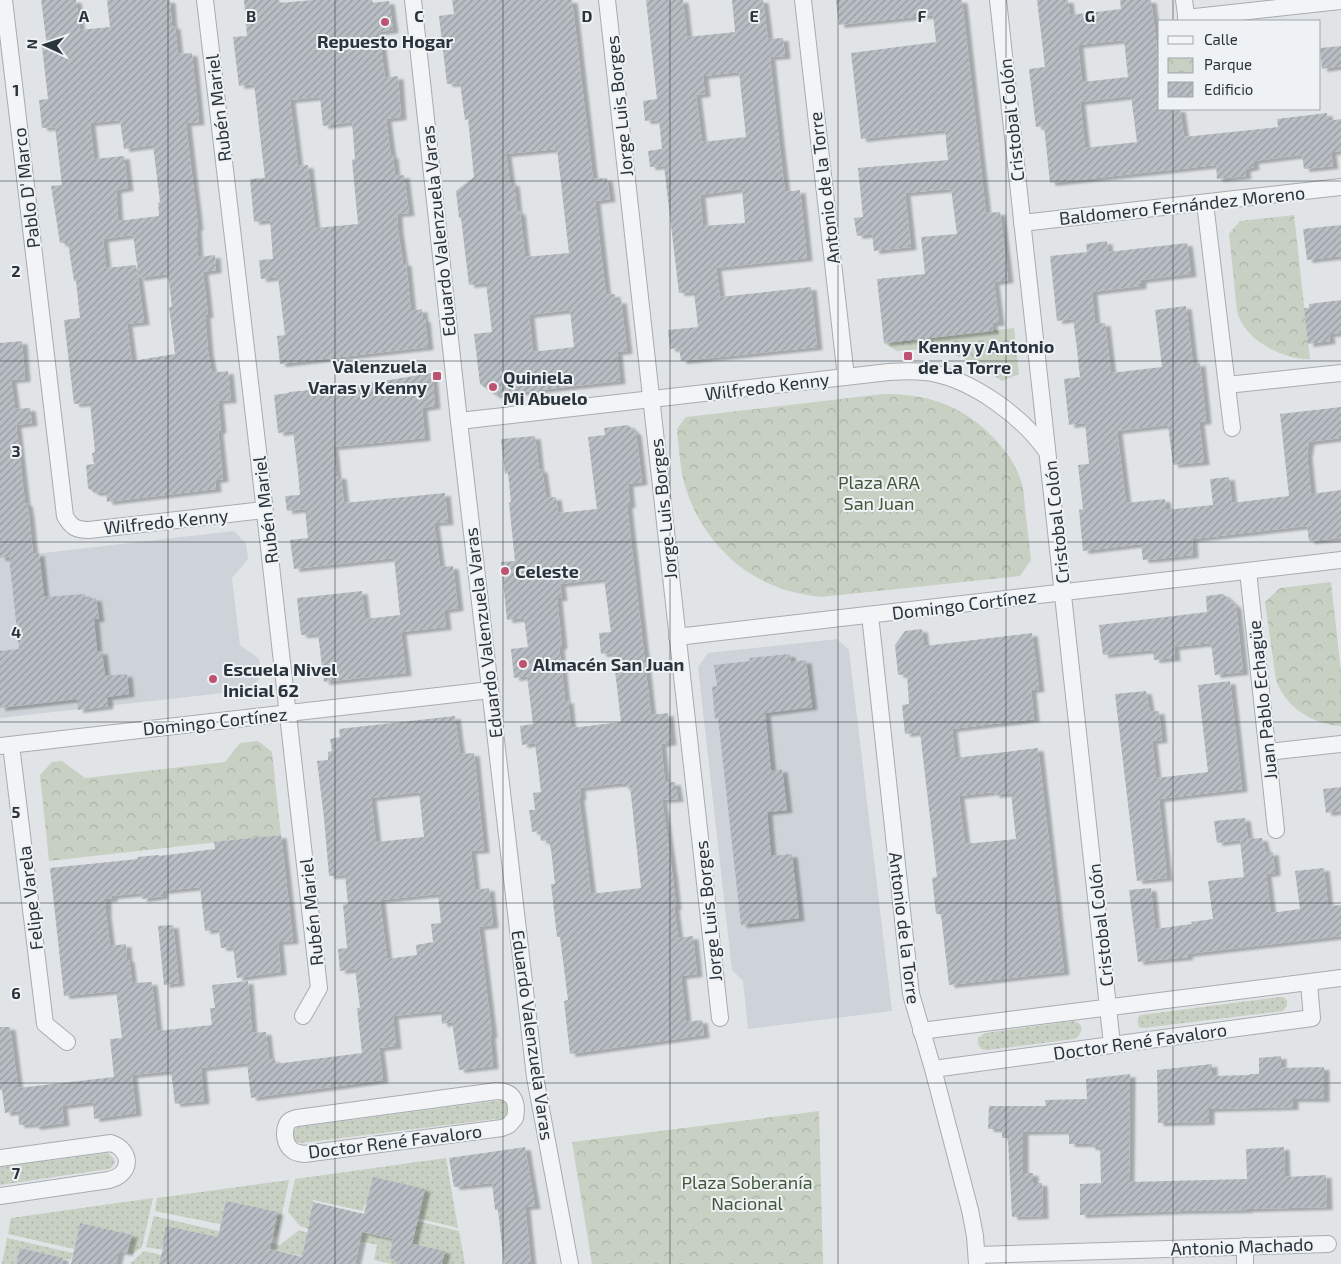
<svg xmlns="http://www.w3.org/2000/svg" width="1341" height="1264" viewBox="0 0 1341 1264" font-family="'Exo 2',sans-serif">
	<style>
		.built { fill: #ced3d9 }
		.grass { fill: url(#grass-dots) }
		.park { fill: url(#park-crowns) }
		.building { fill: url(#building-hatch); fill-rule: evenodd; filter: url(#shadow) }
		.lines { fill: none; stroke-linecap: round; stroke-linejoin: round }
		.minor-casing { stroke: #a6acb1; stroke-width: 18 }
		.minor { stroke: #f2f4f6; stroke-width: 16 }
		.grid { fill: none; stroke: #2a343d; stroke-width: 1; stroke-opacity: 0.55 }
		.poi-dot { fill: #be5371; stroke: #eff2f5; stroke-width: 2 }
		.labels { text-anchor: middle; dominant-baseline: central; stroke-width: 4; stroke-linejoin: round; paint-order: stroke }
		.poi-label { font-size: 18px; font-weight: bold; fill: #2a343d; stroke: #eff2f5; text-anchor: start }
		.street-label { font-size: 18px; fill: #2a343d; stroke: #eff2f5 }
		.park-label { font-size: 18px; fill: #435739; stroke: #eff2f5 }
		.grid-label { font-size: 16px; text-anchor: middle; font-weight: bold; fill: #2a343d; stroke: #eff2f5; stroke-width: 4; stroke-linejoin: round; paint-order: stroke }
	</style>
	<defs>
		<pattern id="grass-dots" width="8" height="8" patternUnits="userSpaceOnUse" patternTransform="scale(1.25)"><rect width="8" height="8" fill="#c7d0c2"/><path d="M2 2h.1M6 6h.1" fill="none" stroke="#abb3a8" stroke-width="1.8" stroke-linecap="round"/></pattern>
		<pattern id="park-crowns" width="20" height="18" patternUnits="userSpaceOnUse" patternTransform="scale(1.25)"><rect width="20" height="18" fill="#c7d0c2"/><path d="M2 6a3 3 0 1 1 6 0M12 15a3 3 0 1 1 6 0" fill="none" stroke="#abb3a8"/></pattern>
		<pattern id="building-hatch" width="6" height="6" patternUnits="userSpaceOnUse" patternTransform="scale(1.25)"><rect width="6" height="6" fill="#b8bec3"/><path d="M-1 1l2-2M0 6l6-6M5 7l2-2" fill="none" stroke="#969ba0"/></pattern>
		<filter id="shadow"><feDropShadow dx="5.5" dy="3" stdDeviation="1" flood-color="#0004"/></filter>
	</defs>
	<rect width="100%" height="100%" fill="#e0e4e7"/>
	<!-- built -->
	<g class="built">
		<polygon points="234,531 246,543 248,559 232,578 240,645 259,659 262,675 250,690 0,718 0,558"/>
		<polygon points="837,639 849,650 892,1011 748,1029 743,981 732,970 698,667 708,653"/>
	</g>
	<!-- grass -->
	<g class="grass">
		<path d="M1280,997H1284L1287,1001V1006L1283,1011L1143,1028L1139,1027C1137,1022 1137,1017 1141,1015Z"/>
		<path d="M1073,1021C1085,1023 1083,1035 1074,1039L988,1050L981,1049L978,1044V1038L985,1033Z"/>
		<polygon points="502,1100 506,1101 510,1107 507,1117 504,1118 300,1143 294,1141 293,1137 293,1131 298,1127"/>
		<polygon points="108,1153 114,1159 115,1162 111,1168 108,1169 0,1185 0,1167"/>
		<polygon points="446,1158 458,1228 417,1218 373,1177 369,1195 386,1209 365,1204 363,1211 313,1200 309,1220 317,1222 315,1231 300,1226 288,1212 295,1179"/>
		<polygon points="289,1180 277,1237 264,1234 277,1212 227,1201 222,1219 229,1226 155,1211 157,1198"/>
		<polygon points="153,1198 142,1247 132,1254 127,1253 131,1235 80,1223 74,1249 8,1234 11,1218"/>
		<polygon points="154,1216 227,1233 226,1239 166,1226 162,1243 170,1245 169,1251 146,1247"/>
		<polygon points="417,1221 459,1231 465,1264 442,1264 444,1251 412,1244"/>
		<polygon points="299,1230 316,1235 302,1256 261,1247 262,1241 280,1245"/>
		<polygon points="352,1230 393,1239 389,1257 397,1260 396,1264 391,1264 374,1260 377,1245 350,1239"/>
		<polygon points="7,1238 73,1253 71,1260 20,1248 16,1264 2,1264"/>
		<polygon points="144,1251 170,1257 159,1264 130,1264"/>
	</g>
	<!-- park -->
	<g class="park">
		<path d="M1294,215L1310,359C1284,360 1247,341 1238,315C1236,308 1236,299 1235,292C1233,272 1231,253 1229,234L1240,221Z"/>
		<polygon points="1014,328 1019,374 1002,381 980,366 946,351 923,349 897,351 884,343"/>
		<path d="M883,394C930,393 969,408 1000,445C1009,455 1017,468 1021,481C1024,489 1024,499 1025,507C1027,525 1029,543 1031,560L1020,576L821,597C807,595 794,593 780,588C736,573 700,534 686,489C680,470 679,449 677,429L686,417Z"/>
		<path d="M1331,582L1341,672V726C1312,724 1286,708 1276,680L1265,602L1280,588Z"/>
		<polygon points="258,741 272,752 281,835 49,861 40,775 52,762 62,761 85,778 225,762 240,743"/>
		<polygon points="819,1111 823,1264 592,1264 572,1142"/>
	</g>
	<!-- building -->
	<g class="building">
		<path d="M41,0H76L80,30L110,27L107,0H170L172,26H175L178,54L192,53L199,122L186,123L198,227L196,228L198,257L215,255L216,270L203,272L208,315H205L208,351L212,373L228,371L231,400L218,401L221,430L218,431L223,479L215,480L216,489L107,502L106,492L95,493L88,488L86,465L94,464L92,453L95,452L90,403L74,404L64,320L80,318L76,281H74L68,243H60L51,186L62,185L55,127L42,128L39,100L48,99L42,47L47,46ZM120,120L124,149L153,145L160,202L158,203L159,216L118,221L116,190L128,188L124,156L94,159L90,123ZM133,235L139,278L168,274L172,307H169L175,354L132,361L127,324L144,322L136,265L106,268L103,239Z"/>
		<path d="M244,0H279L280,3L313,0H372L373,3L389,1L393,30L379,32L385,78L398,76L401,117L386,119L391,156L393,155L395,176L404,175L409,213L397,214L398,230L403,263H406L411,311L422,309L423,319H425L428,347L280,364L277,336L285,335L278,277L261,279L259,260L273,259L270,220L254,222L250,179L265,178L254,84L239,86L233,37L247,36ZM320,97L323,126L352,122L355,159L352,160L358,224L315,228L308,165L298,166L290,100Z"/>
		<path d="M452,0H572L593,179L607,178L610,199L595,201L606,295L615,294V301L621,300L627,351L617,352L620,381L495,395L480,384L474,334L492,332L486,283L469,285L461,218H459L456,191L474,177L468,119L465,120L460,83L447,84L439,16L454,14ZM557,149L569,253L525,257L520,211L517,212L514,183H510L506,154ZM570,310L574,347L533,352L529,315Z"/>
		<path d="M646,0H683L687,37L735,32L732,0H763L768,39L783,38L785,56L770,57L777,123L785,192L800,190L807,258L716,268L720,297L811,287L817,347L681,361L679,348L670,349L668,330L698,327L694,292L679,293L664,166L650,167L648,151L662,149L659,120L645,121L643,101L657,99ZM739,72L746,137L702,142L696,95L705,94L703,76ZM742,189L745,223L703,226L700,195Z"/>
		<polygon points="836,0 962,0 986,213 1000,212 1008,280 994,282 999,323 992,323 993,331 884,343 877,279 925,274 921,237 957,234 951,189 905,193 911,247 874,251 872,234 857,236 854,218 863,217 858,168 948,160 945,130 861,139 851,53 936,42 933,15 839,25"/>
		<path d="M1037,0H1068L1070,15L1121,9L1120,0H1151L1160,71V109H1180L1184,137L1278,127L1277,119L1327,113L1328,121L1341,119V151L1331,152L1333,166L1304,169L1302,155L1253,161L1254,167L1245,169L1246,176L1217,179L1216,165L1050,183L1044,126L1036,127L1029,69L1045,67ZM1124,40L1128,77L1082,82L1078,45ZM1131,96L1137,142L1085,148L1080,102Z"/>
		<polygon points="1341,46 1341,66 1322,69 1320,48"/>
		<polygon points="1341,225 1341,256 1307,260 1303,229"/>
		<polygon points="1107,241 1108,252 1187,243 1191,274 1141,280 1141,286 1092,292 1095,324 1105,323 1111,373 1162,367 1155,310 1186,306 1193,364 1200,363 1206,421 1199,422 1204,462 1173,465 1168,425 1117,431 1126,503 1165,499 1166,510 1213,505 1210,479 1229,477 1232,503 1289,496 1280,414 1341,407 1341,438 1309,442 1307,455 1311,494 1341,490 1341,538 1309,541 1307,526 1192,539 1193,555 1157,559 1143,560 1141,544 1083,551 1079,510 1083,509 1078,465 1089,464 1085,423 1069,425 1064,379 1080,377 1076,341 1073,319 1057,321 1050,256 1087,252 1086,244"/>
		<polygon points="1341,300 1341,333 1329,334 1330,341 1308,344 1304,308 1309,308 1309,304"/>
		<polygon points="22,341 25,379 11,380 15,409 30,408 32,423 16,425 25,503 27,503 29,515 33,554 39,553 44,597 85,594 85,599 96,598 99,619 94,619 97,652 102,651 105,676 127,674 129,694 107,697 108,706 78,710 77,699 0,708 0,651 19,649 9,557 0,558 0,343"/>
		<polygon points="432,373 435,406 422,408 425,438 333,447 336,476 341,476 344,503 445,493 448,522 434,523 440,567 453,566 458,608 444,610 446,627 401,632 406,673 324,682 318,634 301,635 297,598 362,591 365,619 400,615 394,558 294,569 290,540 308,538 305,509 287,511 285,496 300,495 298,473 293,431 278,433 274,395 289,393 289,392 353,386"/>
		<path d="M628,425L636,433L642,482L628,484L630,505H627L651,715L668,713L671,742L661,744L665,783L675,782L678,799L662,800L673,879L676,907H674L678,938L693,936L697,974L681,976L685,1012L686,1022L702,1020L704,1035L570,1054L564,1001L568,1000L560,937H557L551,884H555L551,849H550V840L541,841L540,831L532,832L531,823L529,810H535L533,793L541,792L535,743L522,745L520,726L533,724L527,676L514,678L512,659L511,649L528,647L524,618L507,620L501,562L515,561L509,503L511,502L508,473L505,474L501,439L535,436L539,470L542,469L546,498L556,497L558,513L597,509L588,437L605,435L604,428ZM604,579L611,632L599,633L601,654L613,653L621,722L571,728L568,700L565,701L562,672L559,647L562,646L557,598H562L560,584ZM623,783V787L630,786L641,888L591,894L579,797H581L580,788Z"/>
		<polygon points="1223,594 1236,606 1243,672 1215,675 1211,643 1174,647 1175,658 1154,660 1153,650 1103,655 1099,625 1207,612 1206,596"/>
		<path d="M922,629L924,646L1032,633L1039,689L1031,690L1034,719L952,729L955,758L1038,748L1064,972L949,985L941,914H936L932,878L937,877L920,732L905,734L902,705L909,704L907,674L898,675L895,645L905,631ZM994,792V795L1011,793L1016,839L965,844L959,796Z"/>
		<polygon points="790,654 791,662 806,660 812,707 765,713 771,771 782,769 787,810 767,812 771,856 792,854 799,918 741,925 718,718 715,719 712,687 717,686 714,665 750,661 749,658"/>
		<polygon points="1230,681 1242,789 1159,799 1167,878 1137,881 1115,694 1146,691 1150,712 1159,711 1162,740 1152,741 1156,778 1208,772 1198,685"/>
		<path d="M455,716L460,754L474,753L484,850L471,851L475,890L489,888L490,898L493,925L479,927L492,1035H490L493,1066L459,1070L452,1022L442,1024L441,1011L393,1016L396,1046L379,1048L383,1080L251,1098L247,1063L201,1068L204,1101L175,1104L171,1071L132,1075L136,1113L94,1119L93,1102L62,1106L64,1123L34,1127V1124L19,1125L18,1111L5,1113L2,1090H0V1027H10L18,1088L114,1077L110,1039L122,1038L116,991L64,996L50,868L138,859L137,857L159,855V856L215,849L214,842L281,835L293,941L278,942L281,972L237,978L233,947L221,948L219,929L205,931L200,887L162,891L163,896L142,899L141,893L112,896V899H106V914L110,946L126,944L127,959H129L132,983L152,982L157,1031L212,1025L210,1008H215L212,985L248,981L252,1033L266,1032L269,1060L275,1059V1064L362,1053L357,1008H360L355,969L340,971L338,949L347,948L343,905L348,904L345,875L329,876L324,818L317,761L328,760V752L332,751L330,739L340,737L339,729ZM419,792L424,837L376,842L371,798ZM438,894L441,923L431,924L433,942L416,945L417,955L387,959L380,900Z"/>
		<polygon points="1341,787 1341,811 1326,813 1323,789"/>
		<polygon points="1245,818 1248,839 1262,838 1266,853 1273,852 1275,873 1266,874 1271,913 1300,909 1295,871 1324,868 1328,906 1341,905 1341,936 1187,954 1188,957 1138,962 1129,890 1151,888 1155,929 1192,924 1191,922 1213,919 1208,881 1244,877 1240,840 1217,843 1214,821"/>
		<polygon points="173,925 179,983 164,985 158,926"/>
		<polygon points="1281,1056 1281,1068 1324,1067 1324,1099 1293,1099 1293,1107 1209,1109 1209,1122 1158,1123 1157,1070 1212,1064 1212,1076 1250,1075 1250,1074 1259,1074 1259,1058"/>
		<polygon points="1130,1074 1129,1182 1247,1179 1246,1149 1284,1147 1285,1177 1326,1175 1327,1207 1247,1209 1247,1210 1181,1211 1080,1215 1080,1184 1101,1183 1100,1147 1090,1147 1090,1144 1069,1144 1069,1131 1023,1132 1023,1173 1033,1173 1033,1183 1042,1183 1043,1216 1012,1217 1008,1138 1002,1138 1002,1129 988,1129 989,1106 1046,1106 1045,1100 1087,1099 1086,1079"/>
		<polygon points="525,1147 535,1206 525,1207 531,1264 504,1264 498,1210 495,1210 492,1183 454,1187 449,1158"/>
		<polygon points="373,1177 425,1189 412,1244 445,1251 442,1264 396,1264 397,1260 389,1258 393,1239 362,1232 355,1264 159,1264 164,1244 162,1244 166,1226 218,1237 226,1201 278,1212 270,1249 302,1257 310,1221 309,1220 313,1202 364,1214"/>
		<polygon points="80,1223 132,1235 127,1253 119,1251 116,1264 71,1264"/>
		<polygon points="20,1248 63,1258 62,1264 16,1264"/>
	</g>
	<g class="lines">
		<!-- minor casing -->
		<g class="minor-casing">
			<g id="minor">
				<path d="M4,0L65,516C71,527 76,530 89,530L264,510"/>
				<path d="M205,0C243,329 284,659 319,988L303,1016"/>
				<polyline points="413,0 459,421 535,1077 570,1264"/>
				<polyline points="607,0 720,1018"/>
				<polyline points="803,0 846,377"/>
				<polyline points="998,0 1112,1044"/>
				<polyline points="1184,0 1187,21"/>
				<polyline points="1186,18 1341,1"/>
				<polyline points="1205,203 1232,428"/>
				<polyline points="1022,223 1341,187"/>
				<polyline points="1227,385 1341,373"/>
				<path d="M459,421L889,372C903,371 918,370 932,373C974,381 1023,417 1047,452"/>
				<polyline points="1248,571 1276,830"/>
				<polyline points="870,615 911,994 933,1069 970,1210 975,1236 977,1264"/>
				<polyline points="677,637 1341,560"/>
				<polyline points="11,745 45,1024 67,1042"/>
				<polyline points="0,746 490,690"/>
				<polyline points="1268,752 1341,744"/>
				<polyline points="921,1031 1341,978"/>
				<polyline points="933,1069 1312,1018 1309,983"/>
				<path d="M497,1091C514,1091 518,1103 515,1118L509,1125L502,1128L304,1154C300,1153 295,1153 292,1150C285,1145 283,1132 287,1124C289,1120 293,1119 297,1118Z"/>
				<path d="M0,1158L111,1143C132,1150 133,1174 109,1180L0,1196"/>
				<polyline points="977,1255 1328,1244"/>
				<polyline points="1245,1264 1245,1246"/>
			</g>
		</g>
		<!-- minor -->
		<use href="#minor" class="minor"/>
	</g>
	<!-- grid -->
	<path class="grid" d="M168,0V1264M335,0V1264M503,0V1264M670,0V1264M838,0V1264M1006,0V1264M1173,0V21M1173,109V1264M0,181H1341M0,361H1341M0,542H1341M0,722H1341M0,903H1341M0,1083H1341"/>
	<!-- markers -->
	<g class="poi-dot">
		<circle cx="385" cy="22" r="5"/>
		<rect x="903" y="351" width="10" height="10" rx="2.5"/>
		<rect x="432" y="371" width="10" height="10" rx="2.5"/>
		<circle cx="493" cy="387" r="5"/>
		<circle cx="505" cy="571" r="5"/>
		<circle cx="523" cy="664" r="5"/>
		<circle cx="213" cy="679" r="5"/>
	</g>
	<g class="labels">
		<!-- poi labels -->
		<g class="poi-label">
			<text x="385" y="41" text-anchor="middle">Repuesto Hogar</text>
			<text x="918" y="346">Kenny y Antonio<tspan x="918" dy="21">de La Torre</tspan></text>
			<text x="427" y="366" text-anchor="end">Valenzuela<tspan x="427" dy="21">Varas y Kenny</tspan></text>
			<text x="503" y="377">Quiniela<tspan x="503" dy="21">Mi Abuelo</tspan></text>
			<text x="515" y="571">Celeste</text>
			<text x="533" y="664">Almacén San Juan</text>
			<text x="223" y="669">Escuela Nivel<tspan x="223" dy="21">Inicial 62</tspan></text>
		</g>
		<!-- street labels -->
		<g class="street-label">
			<text transform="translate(619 106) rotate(-96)">Jorge Luis Borges</text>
			<text transform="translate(218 108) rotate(-97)">Rubén Mariel</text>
			<text transform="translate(1011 120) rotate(-96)">Cristobal Colón</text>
			<text transform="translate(26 188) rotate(-97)">Pablo D' Marco</text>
			<text transform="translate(824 188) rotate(-97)">Antonio de la Torre</text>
			<text transform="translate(1182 205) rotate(-6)">Baldomero Fernández Moreno</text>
			<text transform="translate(438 231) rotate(-96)">Eduardo Valenzuela Varas</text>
			<text transform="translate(767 386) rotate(-7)">Wilfredo Kenny</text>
			<text transform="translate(663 509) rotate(-96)">Jorge Luis Borges</text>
			<text transform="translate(265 510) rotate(-97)">Rubén Mariel</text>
			<text transform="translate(166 521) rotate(-6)">Wilfredo Kenny</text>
			<text transform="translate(1056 522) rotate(-96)">Cristobal Colón</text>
			<text transform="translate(964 604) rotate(-7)">Domingo Cortínez</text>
			<text transform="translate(483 633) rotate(-97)">Eduardo Valenzuela Varas</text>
			<text transform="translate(1262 700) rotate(-96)">Juan Pablo Echagüe</text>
			<text transform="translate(215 721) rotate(-6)">Domingo Cortínez</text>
			<text transform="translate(30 898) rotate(-97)">Felipe Varela</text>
			<text transform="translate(708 911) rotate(-96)">Jorge Luis Borges</text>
			<text transform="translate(311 912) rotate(-96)">Rubén Mariel</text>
			<text transform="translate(1100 925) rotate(-96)">Cristobal Colón</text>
			<text transform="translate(905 928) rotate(83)">Antonio de la Torre</text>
			<text transform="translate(533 1035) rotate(82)">Eduardo Valenzuela Varas</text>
			<text transform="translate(1140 1041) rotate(-8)">Doctor René Favaloro</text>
			<text transform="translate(395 1141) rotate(-7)">Doctor René Favaloro</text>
			<text transform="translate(1242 1246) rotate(-2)">Antonio Machado</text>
		</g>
		<!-- park labels -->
		<g class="park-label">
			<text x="879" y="482">Plaza ARA<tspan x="879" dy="21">San Juan</tspan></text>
			<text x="747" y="1182">Plaza Soberanía<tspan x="747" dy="21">Nacional</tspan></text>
		</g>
	</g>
	<g class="grid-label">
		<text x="84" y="22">A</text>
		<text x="251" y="22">B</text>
		<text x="419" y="22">C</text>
		<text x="587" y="22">D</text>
		<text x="754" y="22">E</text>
		<text x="922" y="22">F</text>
		<text x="1090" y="22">G</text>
		<text x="16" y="96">1</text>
		<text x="16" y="277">2</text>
		<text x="16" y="457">3</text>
		<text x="16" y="638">4</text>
		<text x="16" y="818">5</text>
		<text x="16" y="999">6</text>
		<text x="16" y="1179">7</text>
	</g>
	<!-- legend -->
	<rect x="1158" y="20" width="162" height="90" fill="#eff2f5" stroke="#a0a6ab"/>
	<rect x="1168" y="36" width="25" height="8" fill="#f2f4f6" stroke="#a0a6ab"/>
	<text x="1204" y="45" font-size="15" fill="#2a343d">Calle</text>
	<rect x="1168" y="58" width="25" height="15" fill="url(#park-crowns)" stroke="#a0a6ab"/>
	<text x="1204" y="70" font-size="15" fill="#2a343d">Parque</text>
	<rect x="1168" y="82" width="25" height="15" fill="url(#building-hatch)" stroke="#a0a6ab"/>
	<text x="1204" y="95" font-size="15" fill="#2a343d">Edificio</text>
	<!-- north arrow -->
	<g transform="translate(45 45) rotate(273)" stroke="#eff2f5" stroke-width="4" paint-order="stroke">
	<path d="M0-4L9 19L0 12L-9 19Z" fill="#2a343d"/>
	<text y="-8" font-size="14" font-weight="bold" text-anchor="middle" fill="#2a343d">N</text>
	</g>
</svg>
